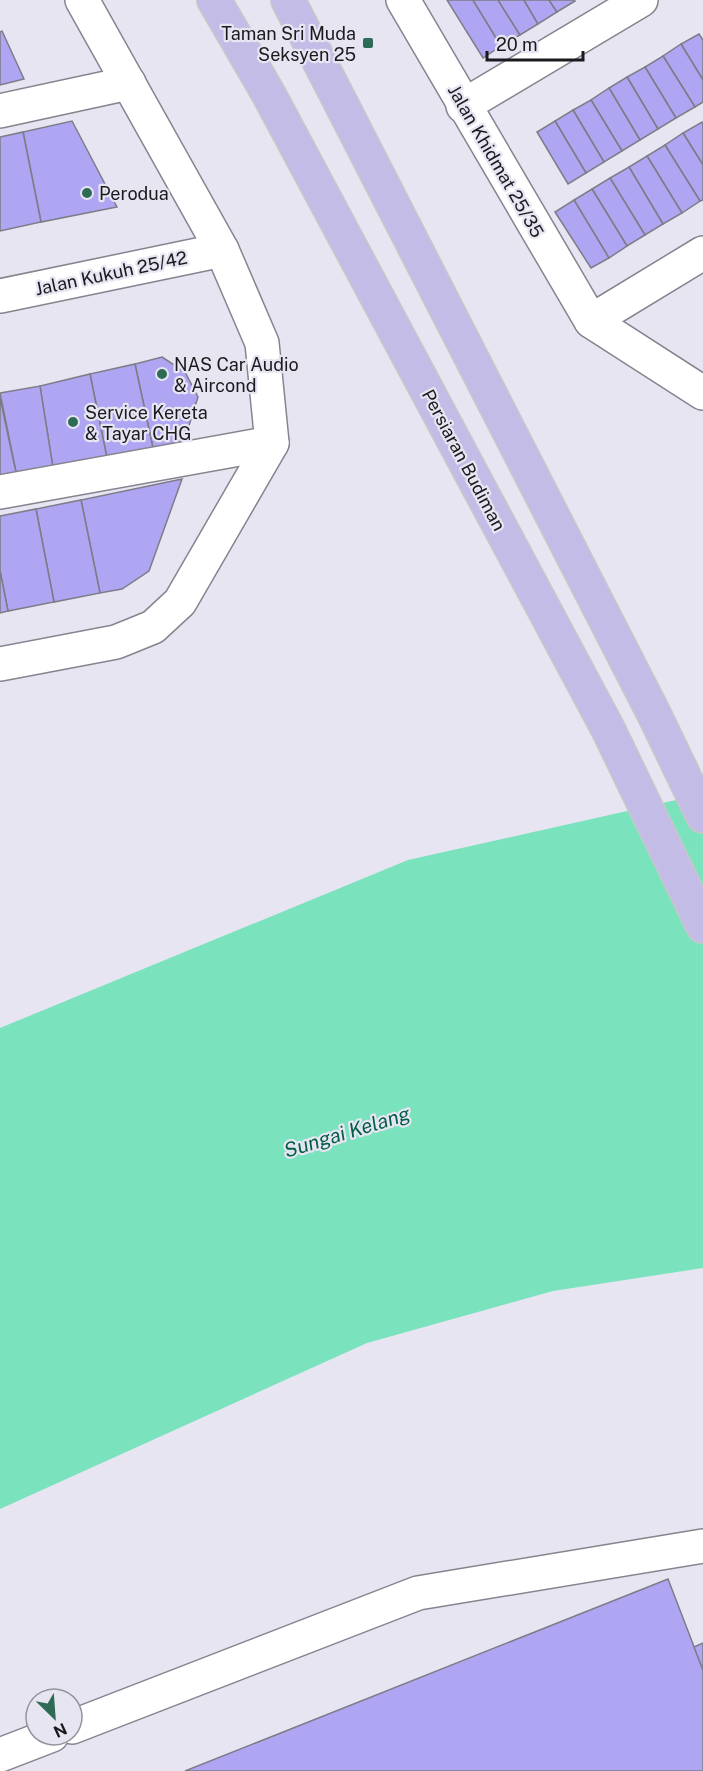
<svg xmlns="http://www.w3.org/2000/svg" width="703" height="1771" viewBox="0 0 703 1771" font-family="'Public Sans',sans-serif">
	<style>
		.water { fill: #7ae2bd }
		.building { fill: #aea5f3; stroke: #7d7c87; stroke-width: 1.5 }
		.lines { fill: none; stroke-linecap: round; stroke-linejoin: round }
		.minor-casing { stroke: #85848f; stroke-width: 36 }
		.major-casing { stroke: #c8c8c9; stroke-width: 36 }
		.minor { stroke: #fff; stroke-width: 33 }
		.major { stroke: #c2bce6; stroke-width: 33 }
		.poi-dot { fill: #2e6b57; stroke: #e6e5f1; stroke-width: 2 }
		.labels { text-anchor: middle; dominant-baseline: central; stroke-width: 4.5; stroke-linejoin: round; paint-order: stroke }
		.poi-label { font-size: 18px; fill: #1a1a1e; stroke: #e6e5f1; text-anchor: start }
		.street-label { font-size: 18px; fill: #1a1a1e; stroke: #e6e5f1 }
		.water-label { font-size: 20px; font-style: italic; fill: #015d46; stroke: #e6e5f1 }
	</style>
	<rect width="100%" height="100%" fill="#e6e5f1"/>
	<!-- water -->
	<polygon class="water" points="703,794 703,1268 553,1291 367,1343 0,1509 0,1028 408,860"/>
	<!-- building -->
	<g class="building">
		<polygon points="447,0 473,0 501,46 483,58"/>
		<polygon points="473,0 498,0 520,35 501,46"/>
		<polygon points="498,0 524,0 538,24 520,35"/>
		<polygon points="524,0 549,0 557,12 538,24"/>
		<polygon points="549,0 574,0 575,1 557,12"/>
		<polygon points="2,31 24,79 0,85 0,32"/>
		<polygon points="699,34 703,40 703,80 681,44"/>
		<polygon points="681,44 703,80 703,102 695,107 663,56"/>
		<polygon points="663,56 695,107 676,118 645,67"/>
		<polygon points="645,67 676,118 658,129 627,77"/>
		<polygon points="627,77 658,129 640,140 609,88"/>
		<polygon points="609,88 640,140 622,151 591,100"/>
		<polygon points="591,100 622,151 604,162 573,110"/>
		<polygon points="573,110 604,162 586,173 555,121"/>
		<polygon points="72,121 117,207 41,222 23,132"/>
		<polygon points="555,121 586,173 568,184 537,132"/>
		<polygon points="702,122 703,125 703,165 683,133"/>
		<polygon points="23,132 41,222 0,231 0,137"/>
		<polygon points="683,133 703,165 703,200 700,201 665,145"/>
		<polygon points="665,145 700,201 682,213 647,156"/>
		<polygon points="647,156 682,213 663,224 629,167"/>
		<polygon points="629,167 663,224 645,235 610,178"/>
		<polygon points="610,178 645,235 627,246 592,189"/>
		<polygon points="592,189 627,246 609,258 574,200"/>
		<polygon points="574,200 609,258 591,268 555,212"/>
		<polygon points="162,357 185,372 198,397 184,441 153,448 135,364"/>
		<polygon points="135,364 153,448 107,458 90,374"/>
		<polygon points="90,374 107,458 53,468 40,386"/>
		<polygon points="40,386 53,468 17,477 0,393"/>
		<polygon points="0,398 17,477 0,480"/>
		<polygon points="182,479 149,571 122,589 100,593 81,500"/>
		<polygon points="81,500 100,593 54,602 36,509"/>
		<polygon points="36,509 54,602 8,611 0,571 0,516"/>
		<polygon points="0,571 8,611 0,613"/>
		<polygon points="668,1579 703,1670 703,1771 185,1771"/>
		<polygon points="703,1643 703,1670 694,1647"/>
	</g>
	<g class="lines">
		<!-- minor casing -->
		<g class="minor-casing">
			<g id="minor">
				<polyline points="403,0 591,321 703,393"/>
				<polyline points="463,106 641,0"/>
				<polyline points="0,111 129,83"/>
				<polyline points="0,296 222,250"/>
				<polyline points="591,321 703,253"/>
				<polyline points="0,492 272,443"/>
				<polyline points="0,664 116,642 153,627 180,602 272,443 262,343 222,250 82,0"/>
				<polyline points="72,1727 418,1593 703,1546"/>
				<polyline points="0,1755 52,1735"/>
			</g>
		</g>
		<!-- major casing -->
		<g class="major-casing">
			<g id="major">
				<polyline points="214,0 268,93 608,729 703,926"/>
				<polyline points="288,0 654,714 703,816"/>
			</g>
		</g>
		<!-- minor -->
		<use href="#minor" class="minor"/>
		<!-- major -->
		<use href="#major" class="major"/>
	</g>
	<!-- markers -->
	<g class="poi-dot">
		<rect x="362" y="37" width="12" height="12" rx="3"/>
		<circle cx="87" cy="193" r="6"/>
		<circle cx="162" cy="374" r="6"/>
		<circle cx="73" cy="422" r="6"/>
	</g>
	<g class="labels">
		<!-- poi labels -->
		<g class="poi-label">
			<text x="356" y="33" text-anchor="end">Taman Sri Muda<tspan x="356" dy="21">Seksyen 25</tspan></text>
			<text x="99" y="193">Perodua</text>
			<text x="174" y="364">NAS Car Audio<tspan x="174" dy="21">&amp; Aircond</tspan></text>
			<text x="85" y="412">Service Kereta<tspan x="85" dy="21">&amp; Tayar CHG</tspan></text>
		</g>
		<!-- street labels -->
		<g class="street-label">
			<text transform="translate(496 161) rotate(60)">Jalan Khidmat 25/35</text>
			<text transform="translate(111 273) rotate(-12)">Jalan Kukuh 25/42</text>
			<text transform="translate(464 460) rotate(62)">Persiaran Budiman</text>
		</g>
		<!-- water labels -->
		<g class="water-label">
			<text transform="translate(347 1132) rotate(-17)">Sungai Kelang</text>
		</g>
	</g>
	<!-- north arrow -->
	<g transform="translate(54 1717) rotate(155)"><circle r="28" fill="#e6e5f1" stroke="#94949d" stroke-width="1.5"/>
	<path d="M0-4.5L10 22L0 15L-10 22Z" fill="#2e6b57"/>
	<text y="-9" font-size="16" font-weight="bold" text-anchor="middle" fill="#1a1a1e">N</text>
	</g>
	<!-- scale -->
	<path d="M487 51v9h96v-9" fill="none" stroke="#1a1a1e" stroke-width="3"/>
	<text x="496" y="51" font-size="18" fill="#1a1a1e" stroke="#e6e5f1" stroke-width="4.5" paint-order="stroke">20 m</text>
</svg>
